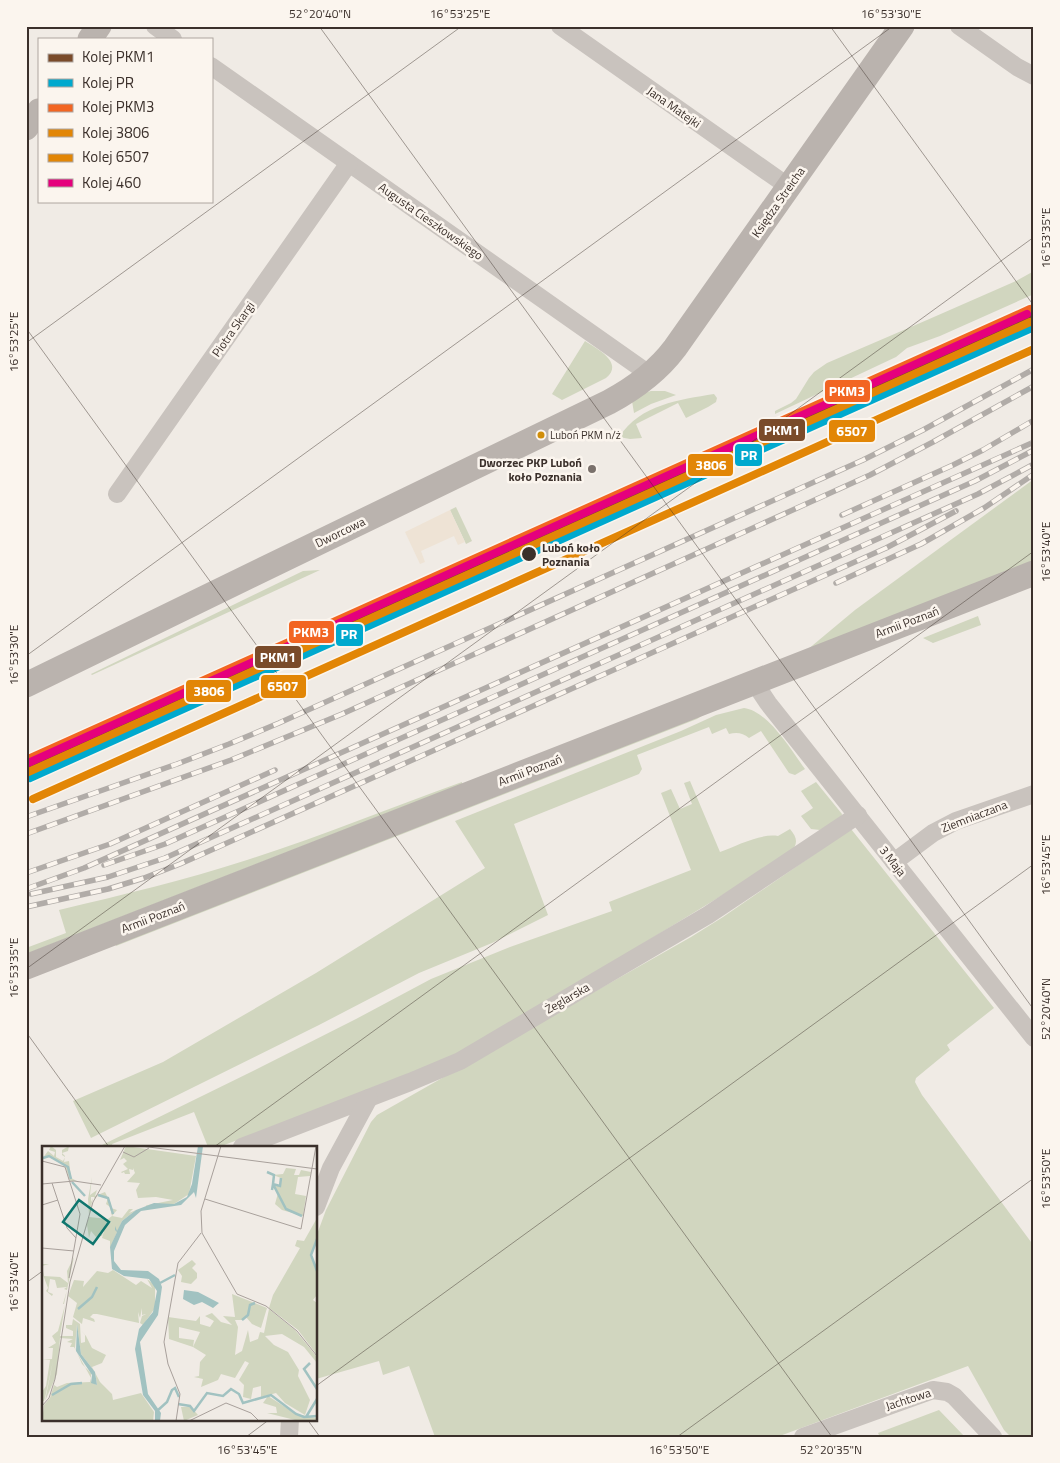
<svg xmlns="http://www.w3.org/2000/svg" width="1060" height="1463" viewBox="0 0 1060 1463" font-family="'Titillium Web',sans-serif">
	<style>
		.green { fill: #d1d6bf }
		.plaza { fill: #eee3d5 }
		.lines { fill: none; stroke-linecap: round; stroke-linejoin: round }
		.street { stroke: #c9c3be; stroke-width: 18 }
		.secondary { stroke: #bab3ae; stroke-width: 25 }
		.rail-casing { stroke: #b1aca8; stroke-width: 5.5 }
		.rail { stroke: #fbf5ee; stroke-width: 4; stroke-dasharray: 11; stroke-linecap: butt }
		.rail-1-casing { stroke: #fbf5ee; stroke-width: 11 }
		.rail-2-casing { stroke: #fbf5ee; stroke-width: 11 }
		.rail-3-casing { stroke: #fbf5ee; stroke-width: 11 }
		.rail-4-casing { stroke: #fbf5ee; stroke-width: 11 }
		.rail-5-casing { stroke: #fbf5ee; stroke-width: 11 }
		.rail-6-casing { stroke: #fbf5ee; stroke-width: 11 }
		.rail-1 { stroke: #7a4b2a; stroke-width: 8 }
		.rail-2 { stroke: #00a9ce; stroke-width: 8 }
		.rail-3 { stroke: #f26522; stroke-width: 8 }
		.rail-4 { stroke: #e28606; stroke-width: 8 }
		.rail-5 { stroke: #e28606; stroke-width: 8 }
		.rail-6 { stroke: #e5007d; stroke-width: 8 }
		.ticks { fill: none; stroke: #3b302b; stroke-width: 1; stroke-opacity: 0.45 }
		.bus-dot { fill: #d18e09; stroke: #fbf5ee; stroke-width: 2 }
		.poi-dot { fill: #7a716c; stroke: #fbf5ee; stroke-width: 2 }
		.stop-dot { fill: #3b302b; stroke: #fbf5ee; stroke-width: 2 }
		.labels { text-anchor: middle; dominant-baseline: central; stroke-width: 5; stroke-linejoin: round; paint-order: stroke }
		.bus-label { font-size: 11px; fill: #3b302b; stroke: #fbf5ee; text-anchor: start }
		.street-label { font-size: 12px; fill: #3b302b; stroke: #fbf5ee }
		.poi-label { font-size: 12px; font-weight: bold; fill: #3b302b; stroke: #fbf5ee; text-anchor: end }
		.stop-label { font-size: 12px; font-weight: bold; fill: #3b302b; stroke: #fbf5ee; text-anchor: start }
		.inset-river { fill: none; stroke: #a1c2c1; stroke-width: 2.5 }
		.inset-road { fill: none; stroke: #a8a09b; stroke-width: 1 }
		.view { fill: #0f766e; fill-opacity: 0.15; stroke: #0f766e; stroke-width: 2.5 }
		.inset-edge { fill: none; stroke: #3b302b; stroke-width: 2.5 }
		.line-badge { stroke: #fbf5ee; stroke-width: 2 }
		.badge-label { font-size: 14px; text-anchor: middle; font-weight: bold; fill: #fff }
		.neatline { fill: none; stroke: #3b302b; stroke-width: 2 }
		.ticks-label { font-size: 12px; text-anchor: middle; fill: #3b302b }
	</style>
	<rect width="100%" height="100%" fill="#f0ebe5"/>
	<!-- green -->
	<g class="green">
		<polygon points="1034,271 1034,294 940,336 907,348 896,357 775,414 775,411 791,403 796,399 809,378 814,372 827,363 927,320 1016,281"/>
		<path d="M585,341C596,348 625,363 606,378L562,400L552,394Z"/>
		<polygon points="651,391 665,391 676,395 651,404 634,413 632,401 644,393"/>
		<path d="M714,394L717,398L716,402L708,407L686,418L678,403L636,424L642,438L630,439L619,437C641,404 679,400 714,394Z"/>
		<polygon points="1034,479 1034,561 807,650 855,610"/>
		<polygon points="456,507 472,541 466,544 450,510"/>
		<polygon points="320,570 92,675 91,674 303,571"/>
		<polygon points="978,616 981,625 933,643 923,638"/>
		<path d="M744,708C768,711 791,750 805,769L795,775L789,773L761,731L749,738C743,733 737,732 729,734L726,728L712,734L709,727L637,755L642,769L639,774L514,824L548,915L492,943L419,973L319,1025L91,1138L73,1101L163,1062L316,973L485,868L455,821L681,731L716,715Z"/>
		<polygon points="708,712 697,719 116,946 115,944"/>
		<path d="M690,781L720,852C736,846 761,833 778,836L790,829C798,839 798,843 790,854L459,1056L219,1147H208L194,1112L112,1144L113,1147H98L253,1071L356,1019L431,979L510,947L612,911L609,902L691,870L661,793L671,789L680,809L692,804L684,783Z"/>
		<path d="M462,782V784L26,954V948L66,933L59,910C122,895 185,880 247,860C319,837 390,808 462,782Z"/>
		<polygon points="816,782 842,814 841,818 820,830 811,829 801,816 813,808 801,791"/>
		<polygon points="851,829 994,1008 947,1045 950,1050 916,1078 915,1082 922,1095 1034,1246 1034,1437 1011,1437 1004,1430 968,1366 777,1437 435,1437 409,1366 383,1375 379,1361 316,1379 316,1237 326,1210 371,1122 377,1115 691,937 723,917"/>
		<polygon points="939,1410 965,1437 922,1437 922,1435 918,1437 880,1437 878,1433"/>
	</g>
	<!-- plaza -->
	<polygon class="plaza" points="450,510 465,542 458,545 454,536 421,551 425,562 420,564 405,532"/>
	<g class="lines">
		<!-- street -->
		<g class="street">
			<polyline points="155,26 173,39"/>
			<polyline points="560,26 789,187"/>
			<polyline points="959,26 1017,67 1034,76"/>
			<polyline points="211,66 642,369 651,374"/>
			<polyline points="117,494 349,163"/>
			<polyline points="754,682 768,703 1034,1038"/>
			<polyline points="894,862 933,833 956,821 1034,794"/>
			<polyline points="242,1147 410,1082 460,1061 708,915 858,815"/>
			<polyline points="316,1207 331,1168 369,1098"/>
			<polyline points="289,1437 290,1419"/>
			<polyline points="803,1437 933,1390 947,1392 954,1396 993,1437"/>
		</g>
		<!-- secondary -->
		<g class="secondary">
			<polyline points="90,39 99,26"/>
			<polyline points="26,128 39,111"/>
			<path d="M26,685L264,569L609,402C635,388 657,372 675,348L902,26"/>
			<polyline points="26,967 1034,573"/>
		</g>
		<!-- rail casing -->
		<g class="rail-casing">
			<g id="rail">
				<polyline points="842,515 953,465 983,450 1034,420"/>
				<polyline points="836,583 921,544 984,508 1034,474"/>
				<polyline points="26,817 177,764 229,744 279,723 863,460 923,430 1034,369"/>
				<polyline points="26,834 231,760 342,714 870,475 933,442 1034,386"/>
				<polyline points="104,865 165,844 975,481 1034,450"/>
				<polyline points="26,873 110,844 275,770"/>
				<polyline points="26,889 84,868 1034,442"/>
				<polyline points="31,894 108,877 165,858 978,494 1034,464"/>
				<polyline points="26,907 108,889 144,878 180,864 886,548 956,511"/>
			</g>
		</g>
		<!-- rail -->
		<use href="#rail" class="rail"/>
		<!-- rail-1 casing -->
		<g class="rail-1-casing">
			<polyline id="rail-1" points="26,770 1034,317"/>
		</g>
		<!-- rail-2 casing -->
		<g class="rail-2-casing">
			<polyline id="rail-2" points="30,778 1034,327"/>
		</g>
		<!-- rail-3 casing -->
		<g class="rail-3-casing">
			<polyline id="rail-3" points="26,760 1030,309"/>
		</g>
		<!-- rail-4 casing -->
		<g class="rail-4-casing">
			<polyline id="rail-4" points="26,773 1030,322"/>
		</g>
		<!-- rail-5 casing -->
		<g class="rail-5-casing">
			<polyline id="rail-5" points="33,799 1034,349"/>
		</g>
		<!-- rail-6 casing -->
		<g class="rail-6-casing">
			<polyline id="rail-6" points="26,764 1027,314"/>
		</g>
		<!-- rail-1 -->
		<use href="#rail-1" class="rail-1"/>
		<!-- rail-2 -->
		<use href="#rail-2" class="rail-2"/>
		<!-- rail-3 -->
		<use href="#rail-3" class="rail-3"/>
		<!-- rail-4 -->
		<use href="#rail-4" class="rail-4"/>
		<!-- rail-5 -->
		<use href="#rail-5" class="rail-5"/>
		<!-- rail-6 -->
		<use href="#rail-6" class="rail-6"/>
	</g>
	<!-- ticks -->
	<path class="ticks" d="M319,26L1034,1010M830,26L1034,306M26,29L30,26M26,328L832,1437M26,343L462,26M26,656L893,26M26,969L1034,237M26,1032L109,1147M214,1147L1034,551M26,1283L44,1270M316,1386L1034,864M307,1419L320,1437M246,1437L270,1419M677,1437L1034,1178"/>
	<!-- markers -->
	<circle class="bus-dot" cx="541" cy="435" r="4.5"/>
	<circle class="poi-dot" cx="592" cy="469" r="5"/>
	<circle class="stop-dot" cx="529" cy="554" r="8"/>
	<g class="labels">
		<!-- bus labels -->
		<g class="bus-label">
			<text x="550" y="435">Luboń PKM n/ż</text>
		</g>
		<!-- street labels -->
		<g class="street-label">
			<text transform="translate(674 107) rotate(35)">Jana Matejki</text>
			<text transform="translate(778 202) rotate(-55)">Księdza Streicha</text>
			<text transform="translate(431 221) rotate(35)">Augusta Cieszkowskiego</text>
			<text transform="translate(233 329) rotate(-55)">Piotra Skargi</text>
			<text transform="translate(340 532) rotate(-26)">Dworcowa</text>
			<text transform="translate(907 622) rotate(-21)">Armii Poznań</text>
			<text transform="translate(530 770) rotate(-21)">Armii Poznań</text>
			<text transform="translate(974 816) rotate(-21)">Ziemniaczana</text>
			<text transform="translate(893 861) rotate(52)">3 Maja</text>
			<text transform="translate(153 917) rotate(-21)">Armii Poznań</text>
			<text transform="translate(567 998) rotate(-30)">Żeglarska</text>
			<text transform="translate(908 1399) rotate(-18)">Jachtowa</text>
		</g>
		<!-- poi labels -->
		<g class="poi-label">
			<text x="582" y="462">Dworzec PKP Luboń<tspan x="582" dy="14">koło Poznania</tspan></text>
		</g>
		<!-- stop labels -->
		<g class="stop-label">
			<text x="542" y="547">Luboń koło<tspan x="542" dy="14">Poznania</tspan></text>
		</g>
	</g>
	<!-- overview -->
	<g transform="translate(42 1146)">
		<rect width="275" height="275" fill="#f0ebe5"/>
		<path d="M9,0L14,4V11L21,15L23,11L20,9V4L27,0L26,5L20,7L23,10L22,16L27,15L29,32L35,35H28L23,20L16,15L7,11L0,13L6,5L12,10L13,6L7,4ZM84,0L154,10L147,48L132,58L101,60L131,54L114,51L96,52L94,44L98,37L85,36L93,27L91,22V24L87,23L88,28H83L82,26L80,27L79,26L86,23L81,18L85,15L82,12L78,14ZM244,22L254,23L252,29H257L259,24L269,26L268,30L256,31L253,48L264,50L261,70L240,64L233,58L236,47L231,38L238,40L239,32L231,29L241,28ZM50,31L48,49L55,44L53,50L63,46L69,58V62L75,64L70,70L80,72L87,63H91L87,67L94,64L80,75L68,102V95L60,92L64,78L70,76L64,77L60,90L54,91L49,85L47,92L45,79L39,96L47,71L66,73L70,70L68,61L64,58L66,52L56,49L53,53L52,51H49V56L51,52L47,69L46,53ZM275,72V92L268,109L275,127V149L271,154L275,157V209L256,184L227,162L231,149L258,102L253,100L255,94L262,95ZM32,111L22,158H21L25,144L22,143L25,141L15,142L13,134L8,133L6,146L11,148L10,150L4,145L0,142L4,145L6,142L1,129L0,121V118H7L0,120L2,130L18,131L26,137L25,125ZM150,114L154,118L150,122L155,127V132L149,138L139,136L140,130L136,124ZM71,124L94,139L99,135L110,142L105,133L113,139V162L101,179L98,177L100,170L104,168L100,169V162L98,172L96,166L97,177L55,168V175V168H51L48,171L52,173L53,176L41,172L40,178L31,171L35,157L26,150L32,134L42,135L41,141L55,125L66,127ZM190,148L225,162L219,182L210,178L204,171L201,174H193L196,181L193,209L200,205L206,184L208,196L216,193L218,186L222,187L227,163L253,184L275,211V217L262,201L240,188L223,190L232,199L246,206L257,224L256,230L268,254L263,269L243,257L234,247L219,251V240L211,242L209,253L201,251L202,239L197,234L207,217L203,215L193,232L179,228L176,234L159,241L161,233L152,231L157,230L158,216L164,209L151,201L158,186L137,181V192L152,194L151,201L127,193L126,171L154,175L158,170V178L168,181L172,175L163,170L170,167L179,176L190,179L181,170L193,171ZM23,159L18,190H31V185L24,182V179H30L31,173L38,178L39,197L43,196V189L38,183L44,190L50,202L64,209L60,217L50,221L58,236L70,248L71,254L99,247L112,266L111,275H0L2,259L8,252L12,239L15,241L25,237L48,236L49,232L32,201H28L30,197L25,196L31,193L18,192L15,228L3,255L11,215L3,252L2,255H1L0,246L4,240L8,214H0L10,213L11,202H6L14,197L10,190L16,185ZM35,178L39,208L53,226L55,239L49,236V227L40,218L33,202ZM226,250L254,268L275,272L273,275H257L225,267H235L234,261L221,257ZM139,261H149L156,269L142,275Z" fill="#d1d6bf" fill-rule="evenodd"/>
		<path d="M156,0H161L154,52L152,46L139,59L99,65L83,79L72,105V115L79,124L106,125L117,133L120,141L116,169L98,196L106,248L119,267L118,275H113V265L101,249L93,203L97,183L111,166L115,145L107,133L82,130L70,123L68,101L75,86L73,84V80L75,85L80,75L94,64L112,57L132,58L145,51L150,38ZM142,144L156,146L177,157L171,162L160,156L152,159L141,153ZM35,178L39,208L53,226L55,239L49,237L50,229L34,205Z" fill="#a1c2c1"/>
		<path class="inset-river" d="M1,12L7,10L26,21L29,33M225,26L232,29L231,38L244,63L260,70M30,36L43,50M230,44L231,38L238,40L239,32M56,49L66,52L71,68M275,93L269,109L275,125M118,137L133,129M36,163L50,151L55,141M200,174L206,169L208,159L213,157M268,217L262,223L275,243M10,249L29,238L40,237M136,258L148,260L152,265L165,247L181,250L189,243L197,248L201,257L229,249L254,268L262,271L275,270M115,265L125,256L130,244L133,242L137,251M264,271L275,253"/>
		<path class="inset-road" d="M99,0L275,23M179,0L159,65L160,87L195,148L224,160L255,185L275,210M81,6L92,11L107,2M0,15L23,21L38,68L27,132M10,37L25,82L34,92M0,38L32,35L59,39M163,53L259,83L274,0M0,59L16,54M0,102L32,105M0,260L7,252L13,233L28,136L51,56L83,0M134,275L138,248L126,218L122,196L136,117L159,87M147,275L184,257L209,267L217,275"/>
		<path class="view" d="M37,54L67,76L51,98L21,76Z"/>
		<rect width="275" height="275" class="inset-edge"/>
	</g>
	<g class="line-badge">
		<rect x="824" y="379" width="47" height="24" rx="5" fill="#f26522"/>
		<rect x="758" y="418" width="48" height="24" rx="5" fill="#7a4b2a"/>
		<rect x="828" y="419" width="48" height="24" rx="5" fill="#e28606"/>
		<rect x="734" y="443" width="29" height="24" rx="5" fill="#00a9ce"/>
		<rect x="687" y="453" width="47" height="24" rx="5" fill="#e28606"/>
		<rect x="288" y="620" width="47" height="24" rx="5" fill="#f26522"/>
		<rect x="335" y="623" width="29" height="24" rx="5" fill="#00a9ce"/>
		<rect x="254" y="645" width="48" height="24" rx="5" fill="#7a4b2a"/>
		<rect x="260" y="674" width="47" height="25" rx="5" fill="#e28606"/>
		<rect x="185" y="679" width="47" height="24" rx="5" fill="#e28606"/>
	</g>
	<g class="badge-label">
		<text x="847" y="396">PKM3</text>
		<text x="782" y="435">PKM1</text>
		<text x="852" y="436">6507</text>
		<text x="749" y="460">PR</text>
		<text x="711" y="470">3806</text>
		<text x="311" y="637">PKM3</text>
		<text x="349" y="639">PR</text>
		<text x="278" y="662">PKM1</text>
		<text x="283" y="691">6507</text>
		<text x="209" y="696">3806</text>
	</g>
	<!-- border -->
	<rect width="1060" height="1463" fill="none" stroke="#fbf5ee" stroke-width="55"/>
	<!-- legend -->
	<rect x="38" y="38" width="175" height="165" fill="#fbf5ee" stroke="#aea6a0"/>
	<rect x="48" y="54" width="25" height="8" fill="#7a4b2a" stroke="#aea6a0"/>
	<text x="82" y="62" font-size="15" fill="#3b302b">Kolej PKM1</text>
	<rect x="48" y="79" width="25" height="8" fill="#00a9ce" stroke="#aea6a0"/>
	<text x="82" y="88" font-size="15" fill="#3b302b">Kolej PR</text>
	<rect x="48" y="104" width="25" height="8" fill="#f26522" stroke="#aea6a0"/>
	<text x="82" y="112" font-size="15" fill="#3b302b">Kolej PKM3</text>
	<rect x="48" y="129" width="25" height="8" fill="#e28606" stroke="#aea6a0"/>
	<text x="82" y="138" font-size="15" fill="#3b302b">Kolej 3806</text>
	<rect x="48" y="154" width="25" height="8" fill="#e28606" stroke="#aea6a0"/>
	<text x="82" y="162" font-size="15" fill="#3b302b">Kolej 6507</text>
	<rect x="48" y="179" width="25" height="8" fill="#e5007d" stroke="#aea6a0"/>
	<text x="82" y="188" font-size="15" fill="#3b302b">Kolej 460</text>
	<rect x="28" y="28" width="1004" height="1408" class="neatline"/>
	<g class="ticks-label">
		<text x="320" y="18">52°20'40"N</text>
		<text x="460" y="18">16°53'25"E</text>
		<text x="891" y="18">16°53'30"E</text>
		<text transform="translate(1046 238) rotate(-90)" y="4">16°53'35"E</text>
		<text transform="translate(14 342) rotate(-90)" y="4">16°53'25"E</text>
		<text transform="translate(1046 552) rotate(-90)" y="4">16°53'40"E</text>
		<text transform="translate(14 655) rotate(-90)" y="4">16°53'30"E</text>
		<text transform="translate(1046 865) rotate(-90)" y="4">16°53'45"E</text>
		<text transform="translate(14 968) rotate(-90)" y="4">16°53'35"E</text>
		<text transform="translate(1046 1009) rotate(-90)" y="4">52°20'40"N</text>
		<text transform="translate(1046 1179) rotate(-90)" y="4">16°53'50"E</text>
		<text transform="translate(14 1282) rotate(-90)" y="4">16°53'40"E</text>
		<text x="247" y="1454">16°53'45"E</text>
		<text x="679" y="1454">16°53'50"E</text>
		<text x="831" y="1454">52°20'35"N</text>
	</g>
</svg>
